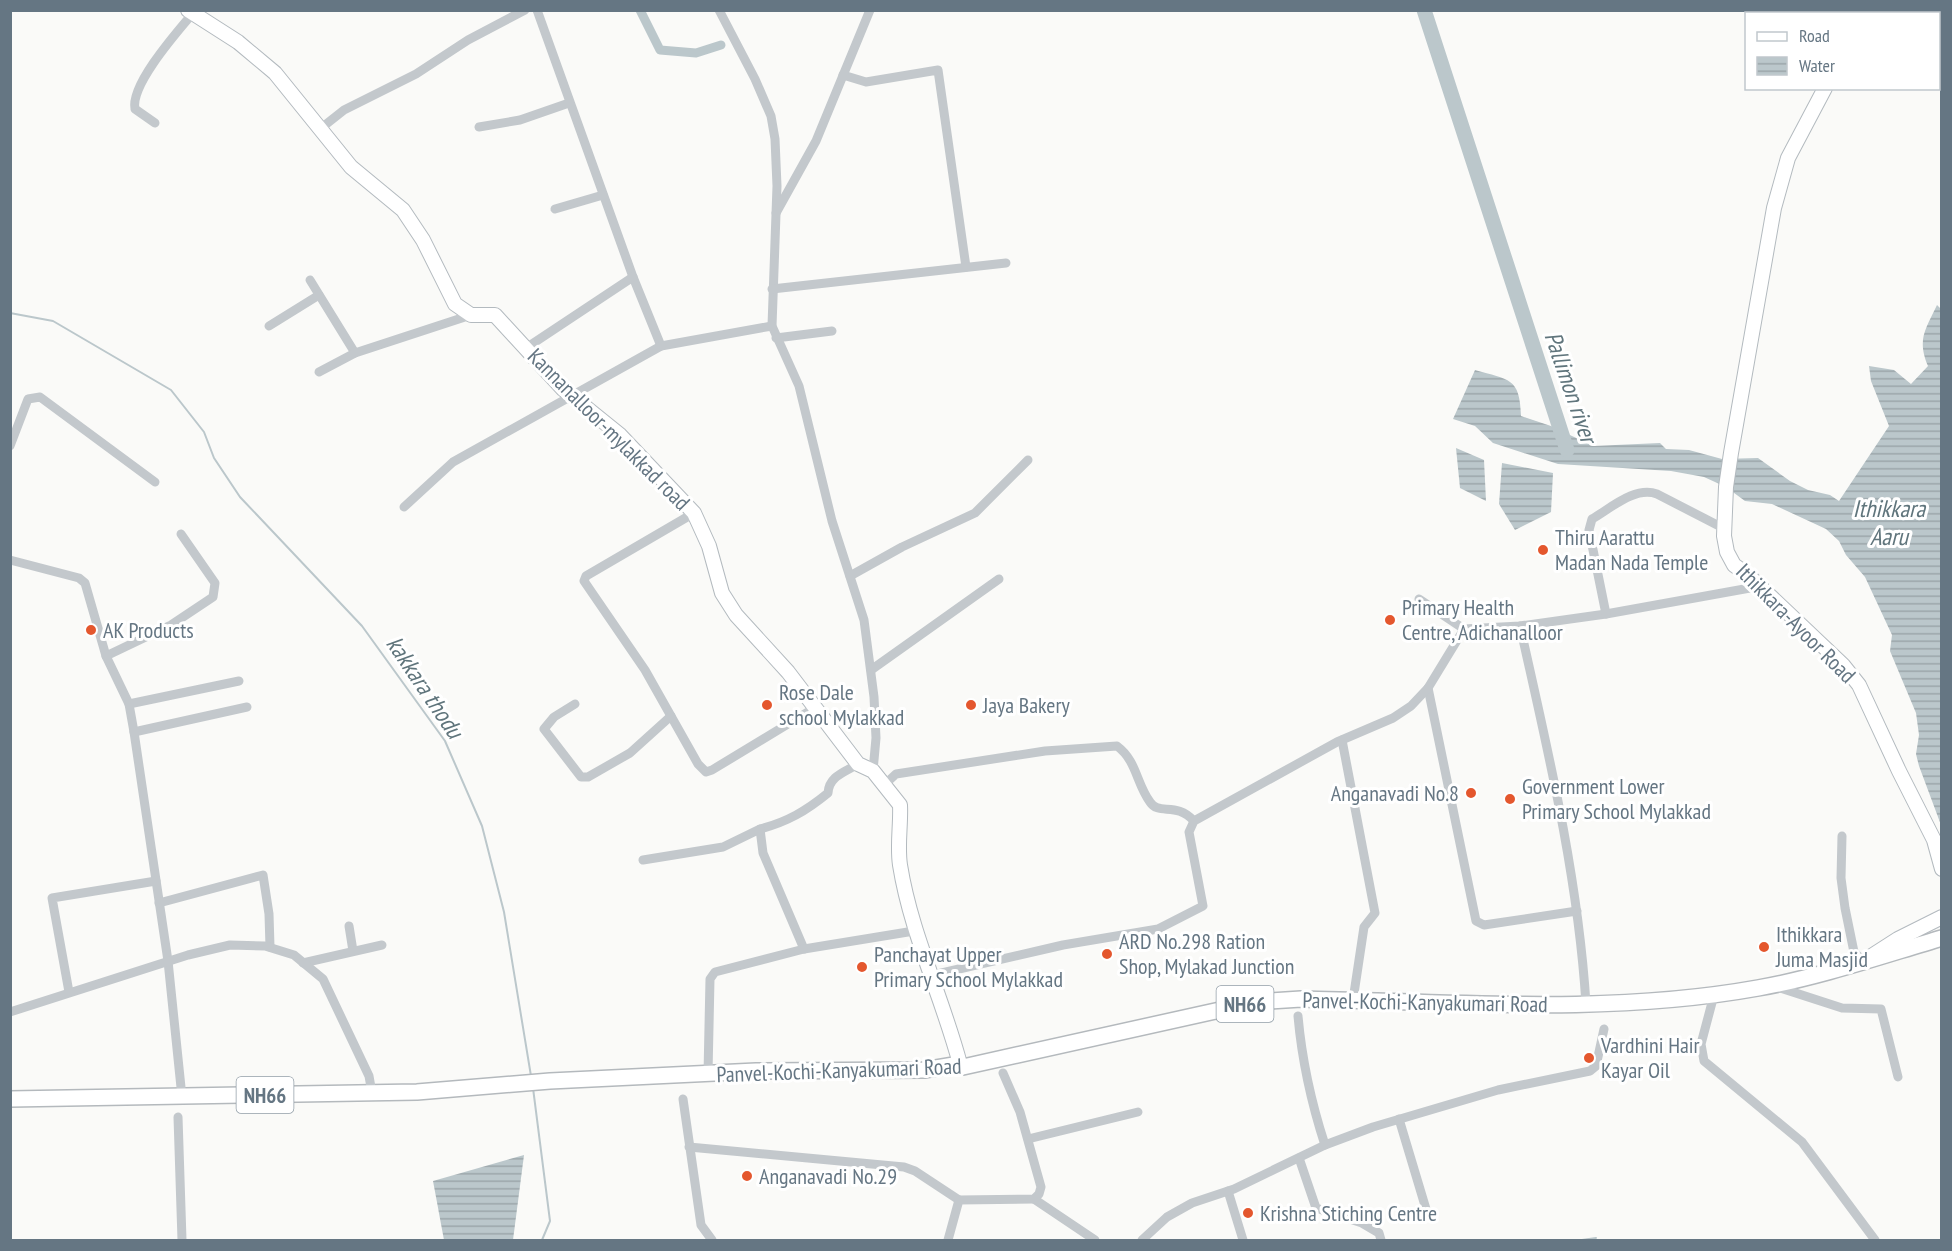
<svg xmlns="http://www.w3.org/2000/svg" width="1952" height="1251" viewBox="0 0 1952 1251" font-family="'PT Sans Narrow',sans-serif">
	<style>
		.water { fill: url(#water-rules) }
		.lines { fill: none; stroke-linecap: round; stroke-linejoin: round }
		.stream { stroke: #bbc7cb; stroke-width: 2 }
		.canal { stroke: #bbc7cb; stroke-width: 9 }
		.river { stroke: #bbc7cb; stroke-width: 15 }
		.secondary-casing { stroke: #b3babf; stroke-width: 16 }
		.trunk-casing { stroke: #b4b9bd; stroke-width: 18 }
		.minor { stroke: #c3c8cc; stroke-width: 9 }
		.secondary { stroke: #fff; stroke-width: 14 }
		.trunk { stroke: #fff; stroke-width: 15 }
		.poi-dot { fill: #e4572e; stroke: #fff; stroke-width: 2 }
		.labels { text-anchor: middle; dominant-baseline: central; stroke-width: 6; stroke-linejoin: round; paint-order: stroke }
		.shield { fill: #fff; stroke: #939fa8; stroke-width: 1.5 }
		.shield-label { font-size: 21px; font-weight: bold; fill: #657683 }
		.street-label { font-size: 22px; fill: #657683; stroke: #fff }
		.poi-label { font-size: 22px; fill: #657683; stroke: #fff; text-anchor: start }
		.water-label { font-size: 24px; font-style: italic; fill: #60757c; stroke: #fff }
	</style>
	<defs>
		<pattern id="water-rules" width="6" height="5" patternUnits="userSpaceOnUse" patternTransform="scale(1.5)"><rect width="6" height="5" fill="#bbc7cb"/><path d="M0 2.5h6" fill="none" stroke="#9ca6aa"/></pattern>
	</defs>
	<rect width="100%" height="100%" fill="#fafaf8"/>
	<!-- water -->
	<g class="water">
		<path d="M1937,305L1941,309V825L1919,766L1916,754L1919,735L1916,713L1890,651L1892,635L1865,577L1846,555L1839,541L1826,529L1772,504L1745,501L1726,487L1704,477L1671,471L1558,464L1493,443L1475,426L1453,419L1475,370C1509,380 1520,377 1521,416L1551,426L1593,446L1660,443L1666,449L1689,450L1722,459L1758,458L1790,481L1808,490L1830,495L1839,501L1889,426L1871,381L1869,366L1894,370L1911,384L1928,366C1917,340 1925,330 1937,305Z"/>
		<polygon points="1456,448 1484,460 1486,501 1460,488"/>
		<polygon points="1502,463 1553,473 1551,512 1515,530 1499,504"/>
		<polygon points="524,1155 513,1240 444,1240 433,1181"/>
	</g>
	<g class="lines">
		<!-- stream -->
		<g class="stream">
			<polyline points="10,313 53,321 171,390 204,432 214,458 240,497 362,626 445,741 482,826 504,912 531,1076"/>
			<polyline points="533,1088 550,1221 542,1240"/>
			<polyline points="1582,1240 1596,1238"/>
		</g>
		<!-- canal -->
		<polyline class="canal" points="640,10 660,50 696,53 721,45"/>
		<!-- river -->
		<polyline class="river" points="1424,10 1567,450"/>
		<!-- secondary casing -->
		<g class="secondary-casing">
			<g id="secondary">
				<path d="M188,10L238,42L275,73L351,167L403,210L423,240L455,304L471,315H495L563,389L620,435L694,513L709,546L722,593L736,615L788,672L858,764L873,771L900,805C901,825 897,845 900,865C911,934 942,996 960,1064"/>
				<polyline points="1862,14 1863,10"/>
				<polyline points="1825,88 1788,158 1774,208 1731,453 1726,487 1724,536 1727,552 1734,565 1749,576 1843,665 1859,685 1899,771 1934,840 1942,869"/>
				<polyline points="1870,957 1898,939 1942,917"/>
			</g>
		</g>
		<!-- trunk casing -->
		<g class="trunk-casing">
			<path id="trunk" d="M10,1099L417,1092L550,1081L756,1071L924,1070L960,1064L963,1067L1256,1002L1301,999C1453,1002 1608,1015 1758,988C1820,977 1881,956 1942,938"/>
		</g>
		<!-- minor -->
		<g class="minor">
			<polyline points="537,10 633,277 661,346"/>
			<polyline points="719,10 755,79 771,116 775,139 777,186 772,326 799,386 832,521 864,620 874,697 876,738 873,771"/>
			<polyline points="843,75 866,82 938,70 966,267"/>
			<path d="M155,123L135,109C130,85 177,32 193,13"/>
			<polyline points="479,127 520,120 569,103"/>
			<polyline points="320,129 344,110 416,74 468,40 525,10"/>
			<polyline points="555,209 603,195"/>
			<polyline points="776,213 816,141 870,10"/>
			<polyline points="310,280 355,353"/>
			<polyline points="772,289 1006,263"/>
			<polyline points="269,326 319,295"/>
			<polyline points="776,338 832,331"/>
			<polyline points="526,348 633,277"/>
			<polyline points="319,372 355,353 471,315"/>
			<polyline points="10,446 28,399 40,397 155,482"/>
			<polyline points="404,507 453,462 661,346 772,326"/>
			<polyline points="694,513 586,576 584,581 645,670 698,764 706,772 712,770 816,707"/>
			<polyline points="10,560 79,578 85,583 106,656 129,704 134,732 168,961 182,1097"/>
			<polyline points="850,576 902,547 975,513 1028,460"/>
			<polyline points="1419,599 1464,629 1520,626 1606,614 1761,586"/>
			<path d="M1606,614L1589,530L1592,519C1611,508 1635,486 1657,494L1725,529"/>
			<path d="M1520,626C1548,751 1578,876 1586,1004"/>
			<polyline points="106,656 171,625 213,597 215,583 181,534"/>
			<polyline points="871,670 999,579"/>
			<polyline points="1428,688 1476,921 1484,925 1577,911"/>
			<polyline points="129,704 239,681"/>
			<polyline points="575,704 554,717 544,729 581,777 588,777 630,753 671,716"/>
			<polyline points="134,732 247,707"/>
			<polyline points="1342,740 1375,913 1364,927 1353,1000"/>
			<path d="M884,785L896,774L1045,751L1117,746C1137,761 1136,783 1150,802C1159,816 1176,801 1194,821"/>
			<path d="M760,829C787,822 806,811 828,793C829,776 845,772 858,764"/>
			<polyline points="1842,836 1841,878 1845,908 1854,952 1864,962"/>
			<polyline points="643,860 723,847 760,829 763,853 804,949"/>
			<polyline points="159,903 263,875 269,914 270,947"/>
			<polyline points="349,926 353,951"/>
			<polyline points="303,963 382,945"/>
			<polyline points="933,975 1063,945 1158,929 1203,906 1189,832 1194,821 1337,742 1393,718 1411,706 1428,688 1464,629"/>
			<polyline points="1774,986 1842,1008 1881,1009 1898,1077"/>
			<polyline points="69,992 52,898 156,881"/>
			<polyline points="1714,995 1701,1044 1704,1061 1802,1142 1875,1240"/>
			<polyline points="10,1012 188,955 230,945 265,946 294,955 323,979 369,1076 372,1093"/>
			<path d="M1298,1016C1302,1061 1311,1102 1325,1145"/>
			<polyline points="708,1074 710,979 715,972 804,949 914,931"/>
			<polyline points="683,1099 701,1225 712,1240"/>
			<polyline points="178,1117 182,1240"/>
			<polyline points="1399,1119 1426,1209"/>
			<polyline points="1028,1139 1138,1112"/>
			<polyline points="689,1147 904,1167 915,1171 959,1200"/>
			<polyline points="1299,1158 1316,1208 1362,1223 1379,1233 1381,1240"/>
			<polyline points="1228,1191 1243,1240"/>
			<polyline points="1034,1199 1095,1240"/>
			<polyline points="948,1240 959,1200 1034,1199 1039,1194 1041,1187 1020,1112 1003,1073"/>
			<polyline points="1142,1240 1167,1217 1192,1203 1234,1189 1325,1145 1373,1127 1498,1090 1590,1071 1596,1066 1604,1029"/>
		</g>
		<!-- secondary -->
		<use href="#secondary" class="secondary"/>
		<!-- trunk -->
		<use href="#trunk" class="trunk"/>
	</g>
	<!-- markers -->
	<g class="poi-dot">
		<circle cx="1543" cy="550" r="6"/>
		<circle cx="1390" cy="620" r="6"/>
		<circle cx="91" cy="630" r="6"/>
		<circle cx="767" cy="705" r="6"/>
		<circle cx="971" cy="705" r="6"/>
		<circle cx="1471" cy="793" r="6"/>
		<circle cx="1510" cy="799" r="6"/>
		<circle cx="1764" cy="947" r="6"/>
		<circle cx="1107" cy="954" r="6"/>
		<circle cx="862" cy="967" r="6"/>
		<circle cx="1589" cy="1058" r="6"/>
		<circle cx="747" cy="1176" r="6"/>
		<circle cx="1248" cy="1213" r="6"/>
	</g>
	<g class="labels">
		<!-- shield labels -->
		<g class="shield">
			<rect x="1216.5" y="986" width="57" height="36" rx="4.5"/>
			<rect x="236.5" y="1077" width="57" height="36" rx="4.5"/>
		</g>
		<g class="shield-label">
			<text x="1245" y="1004">NH66</text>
			<text x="265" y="1095">NH66</text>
		</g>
		<!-- street labels -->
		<g class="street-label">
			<text transform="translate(609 429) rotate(45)">Kannanalloor-mylakkad road</text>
			<text transform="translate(1796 623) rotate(45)">Ithikkara-Ayoor Road</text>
			<text transform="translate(1425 1002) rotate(1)">Panvel-Kochi-Kanyakumari Road</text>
			<text transform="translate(839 1070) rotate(-2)">Panvel-Kochi-Kanyakumari Road</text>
		</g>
		<!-- poi labels -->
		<g class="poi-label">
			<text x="1555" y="537">Thiru Aarattu<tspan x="1555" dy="25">Madan Nada Temple</tspan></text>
			<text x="1402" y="607">Primary Health<tspan x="1402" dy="25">Centre, Adichanalloor</tspan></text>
			<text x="103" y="630">AK Products</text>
			<text x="779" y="692">Rose Dale<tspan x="779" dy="25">school Mylakkad</tspan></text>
			<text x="983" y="705">Jaya Bakery</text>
			<text x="1522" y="786">Government Lower<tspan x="1522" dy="25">Primary School Mylakkad</tspan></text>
			<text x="1459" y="793" text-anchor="end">Anganavadi No.8</text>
			<text x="1776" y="934">Ithikkara<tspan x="1776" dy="25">Juma Masjid</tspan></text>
			<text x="1119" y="941">ARD No.298 Ration<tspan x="1119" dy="25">Shop, Mylakad Junction</tspan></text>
			<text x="874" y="954">Panchayat Upper<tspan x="874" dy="25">Primary School Mylakkad</tspan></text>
			<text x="1601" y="1045">Vardhini Hair<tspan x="1601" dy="25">Kayar Oil</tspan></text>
			<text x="759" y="1176">Anganavadi No.29</text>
			<text x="1260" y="1213">Krishna Stiching Centre</text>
		</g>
		<!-- water labels -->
		<g class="water-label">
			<text transform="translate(1571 387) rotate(71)">Pallimon river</text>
			<text x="1889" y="508">Ithikkara<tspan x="1889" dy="28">Aaru</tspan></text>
			<text transform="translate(425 687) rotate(56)">kakkara thodu</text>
		</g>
	</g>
	<!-- border -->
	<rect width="1952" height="1251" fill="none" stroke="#657683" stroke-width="24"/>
	<!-- legend -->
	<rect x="1745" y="12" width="195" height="78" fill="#ffffff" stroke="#c1c8cd" stroke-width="1.5"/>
	<rect x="1757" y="32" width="30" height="9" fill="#ffffff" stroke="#c1c8cd" stroke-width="1.5"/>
	<text x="1799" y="42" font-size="18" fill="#657683">Road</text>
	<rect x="1757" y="57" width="30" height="18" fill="url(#water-rules)" stroke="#c1c8cd" stroke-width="1.5"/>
	<text x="1799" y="72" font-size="18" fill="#657683">Water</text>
</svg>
